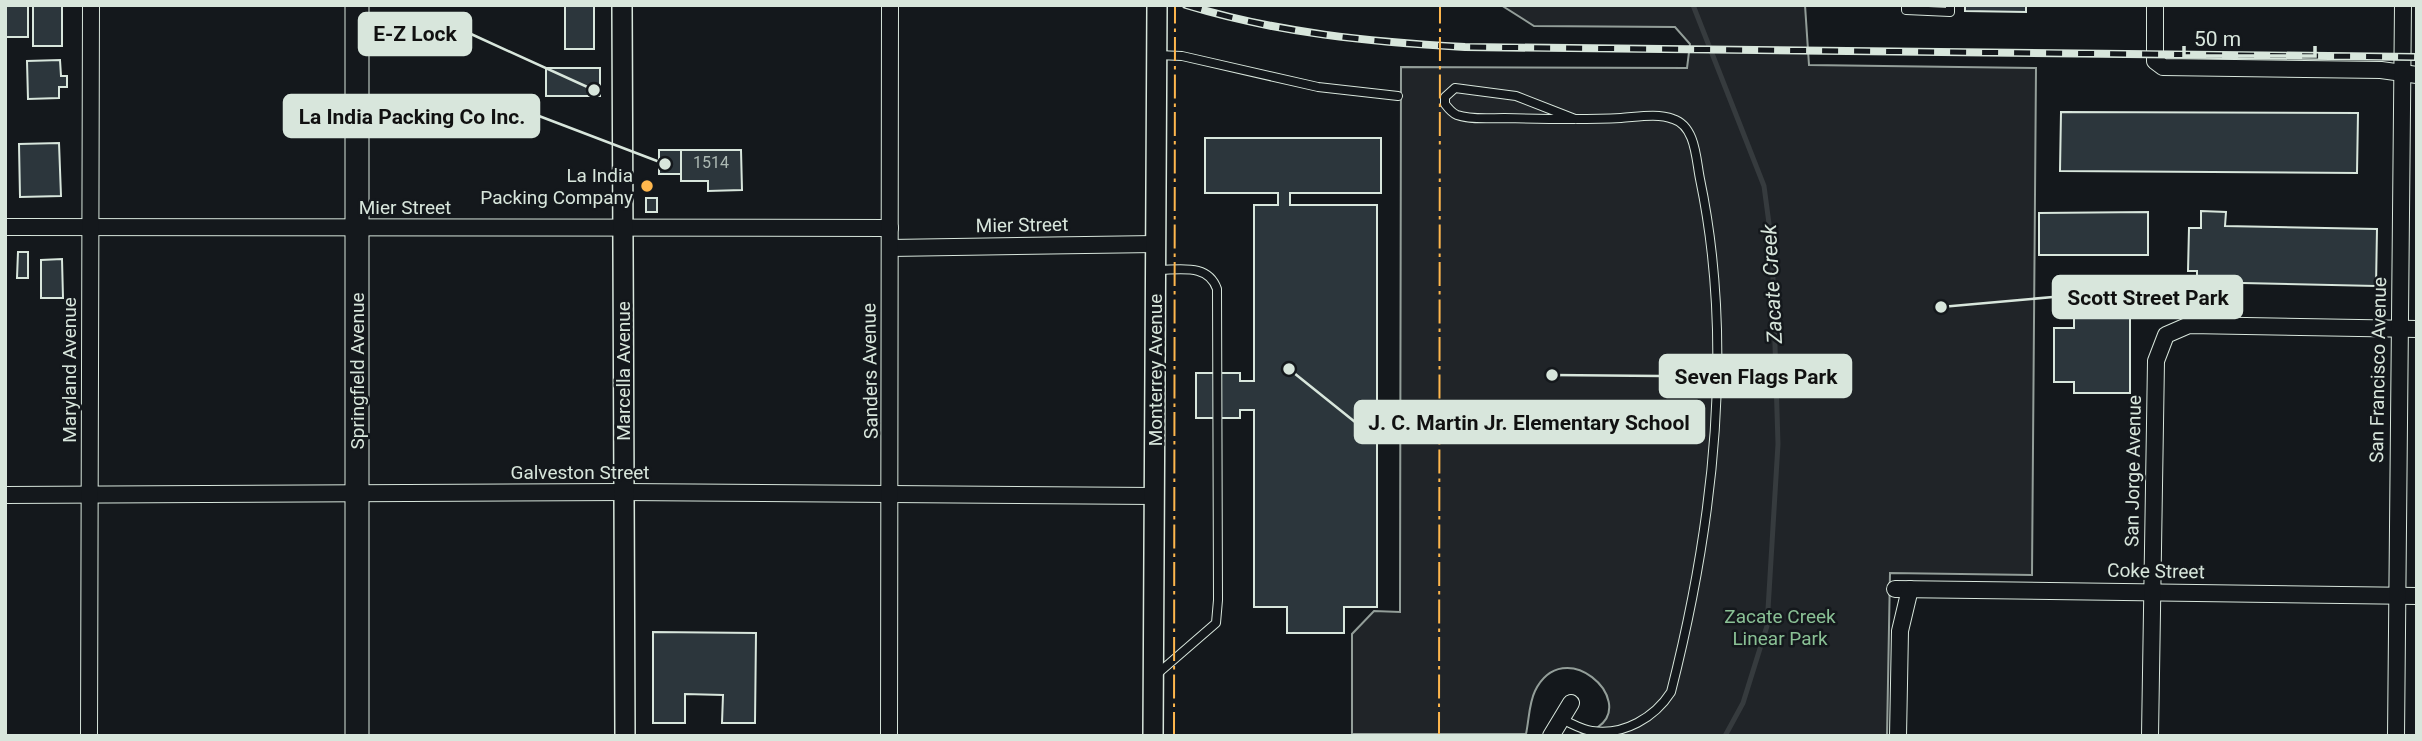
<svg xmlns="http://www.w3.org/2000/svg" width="2422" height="741" viewBox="0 0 2422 741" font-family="Roboto,sans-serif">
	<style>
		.green { fill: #202428; stroke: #939e99; stroke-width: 2 }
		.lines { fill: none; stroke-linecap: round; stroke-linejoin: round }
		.stream { stroke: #363b3e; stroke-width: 5 }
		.building { fill: #2c363c; stroke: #d8e6dc; stroke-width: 2 }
		.service-casing { stroke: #d8e6dc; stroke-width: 10 }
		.minor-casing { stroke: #d8e6dc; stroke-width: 18 }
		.tertiary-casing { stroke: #d8e6dc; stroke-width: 22 }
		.secondary-casing { stroke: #d8e6dc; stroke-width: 25 }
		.service { stroke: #14181c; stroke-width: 8 }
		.minor { stroke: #14181c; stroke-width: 16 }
		.tertiary { stroke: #14181c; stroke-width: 19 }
		.secondary { stroke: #14181c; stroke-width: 23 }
		.rail-casing { stroke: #d8e6dc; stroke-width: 8 }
		.rail { stroke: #14181c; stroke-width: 5; stroke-dasharray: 16; stroke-linecap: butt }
		.power { stroke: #ffb74d; stroke-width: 2; stroke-dasharray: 24 5 3.5 5; stroke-linecap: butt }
		.poi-dot { fill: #ffb74d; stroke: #14181c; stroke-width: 2.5 }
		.labels { text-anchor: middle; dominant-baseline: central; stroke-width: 5; stroke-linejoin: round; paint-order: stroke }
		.number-label { font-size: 16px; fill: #adbab4 }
		.poi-label { font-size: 19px; fill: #d8e6dc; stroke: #14181c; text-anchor: end }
		.street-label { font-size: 19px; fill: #d8e6dc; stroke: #14181c }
		.park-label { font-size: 19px; fill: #8ac095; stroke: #14181c }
		.water-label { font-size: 21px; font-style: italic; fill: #d8e6dc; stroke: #14181c }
		.leader { fill: none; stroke: #d8e6dc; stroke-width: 2.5 }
		.callout-dot { fill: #d8e6dc; stroke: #14181c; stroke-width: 2.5 }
		.callout { fill: #d8e6dc; stroke: #d8e6dc; stroke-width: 2.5 }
		.callout-label { font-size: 21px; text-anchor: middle; font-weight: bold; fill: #111 }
	</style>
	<rect width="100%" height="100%" fill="#14181c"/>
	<!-- green -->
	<path class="green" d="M1501,5H1805L1809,65L2036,68L2032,575L1890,573L1887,736H1577C1584,733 1592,731 1598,727C1637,700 1564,633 1535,691C1529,703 1529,720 1526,734H1352V634L1374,611L1400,612L1401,67L1687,68L1690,44L1675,27L1534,26Z"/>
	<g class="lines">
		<!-- stream -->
		<polyline class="stream" points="1693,5 1764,186 1772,246 1778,444 1767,626 1743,703 1725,736"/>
	</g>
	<!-- building -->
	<g class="building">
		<rect x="5" y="5" width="23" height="32"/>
		<rect x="33" y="5" width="29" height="41"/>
		<rect x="565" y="5" width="29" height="44"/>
		<polygon points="1965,5 2026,5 2026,12 1965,11"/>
		<polygon points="60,60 61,76 67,76 67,87 59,87 59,98 28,99 27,61"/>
		<rect x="546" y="68" width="54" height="28"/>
		<polygon points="2061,112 2358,113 2357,173 2060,171"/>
		<polygon points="1205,138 1381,138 1381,193 1290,193 1290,205 1377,205 1377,607 1344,607 1344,633 1287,633 1287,607 1254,607 1254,410 1240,410 1240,418 1196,418 1196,373 1240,373 1240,381 1254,381 1254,205 1278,205 1278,193 1205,193"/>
		<polygon points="59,143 61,196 20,197 19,144"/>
		<rect x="659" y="150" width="22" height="24"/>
		<polygon points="681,150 741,150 742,190 708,191 708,181 681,181"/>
		<rect x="646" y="198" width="11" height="14"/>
		<polygon points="2201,211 2226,212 2225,226 2377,229 2376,286 2197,282 2197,271 2188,271 2189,228 2201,228"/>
		<polygon points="2148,212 2148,255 2039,255 2039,213"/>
		<polygon points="18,252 28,252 28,278 17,278"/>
		<polygon points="62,259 63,298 41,298 41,260"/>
		<polygon points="2074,283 2130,283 2130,393 2074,393 2074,382 2054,382 2054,328 2074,328"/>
		<polygon points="653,632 756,633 755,723 722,723 723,695 685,694 685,723 653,723"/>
	</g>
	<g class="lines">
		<!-- service casing -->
		<g class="service-casing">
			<g id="service">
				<polyline points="1906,5 1906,10 1950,12 1950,5"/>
				<polyline points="1157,55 1182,56 1318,87 1398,96"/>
				<path d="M1156,675L1216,623L1218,600L1217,289C1208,263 1180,270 1157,270"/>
				<path d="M1561,719C1571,723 1582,730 1592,731C1624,736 1655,717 1671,692C1713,527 1735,347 1700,179C1696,160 1696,126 1673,119C1658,113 1637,117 1621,118C1582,120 1543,119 1504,118C1490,118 1471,120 1457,115C1452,113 1448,108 1445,104V97L1455,88L1516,96L1575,119"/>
			</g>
		</g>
		<!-- minor casing -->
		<g class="minor-casing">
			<g id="minor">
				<polyline points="2155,5 2155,61 2163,67 2381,70 2417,75"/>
				<polyline points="5,227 890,228"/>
				<polyline points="890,248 1155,244"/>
				<polyline points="5,495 623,492 1154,496"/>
				<polyline points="1895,589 2417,596"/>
				<polyline points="89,736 91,5"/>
				<polyline points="889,736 890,5"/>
				<polyline points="1551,736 1571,703"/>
				<polyline points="1898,736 1900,631 1910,589"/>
				<polyline points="2150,736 2156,361 2166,335 2189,325 2417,329"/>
				<polyline points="2396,736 2403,5"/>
			</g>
		</g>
		<!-- tertiary casing -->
		<g class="tertiary-casing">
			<g id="tertiary">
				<polyline points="622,5 625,736"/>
				<polyline points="1153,736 1157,5"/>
			</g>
		</g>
		<!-- secondary casing -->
		<g class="secondary-casing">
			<polyline id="secondary" points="357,736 357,5"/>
		</g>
		<!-- service -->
		<use href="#service" class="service"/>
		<!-- minor -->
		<use href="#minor" class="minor"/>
		<!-- tertiary -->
		<use href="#tertiary" class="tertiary"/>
		<!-- secondary -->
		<use href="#secondary" class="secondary"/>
		<!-- rail casing -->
		<g class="rail-casing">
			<path id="rail" d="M1186,5C1278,33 1370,42 1465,47L2417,57"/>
		</g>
		<!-- rail -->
		<use href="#rail" class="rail"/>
		<!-- power -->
		<g class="power">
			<polyline points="1174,736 1175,5"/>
			<polyline points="1439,736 1440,5"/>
		</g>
	</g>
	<!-- markers -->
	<circle class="poi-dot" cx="647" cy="186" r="7"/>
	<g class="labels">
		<!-- number labels -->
		<g class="number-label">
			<text x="711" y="162">1514</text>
		</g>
		<!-- poi labels -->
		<g class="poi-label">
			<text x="633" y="175">La India<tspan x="633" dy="22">Packing Company</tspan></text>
		</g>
		<!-- street labels -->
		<g class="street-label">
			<text x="405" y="207">Mier Street</text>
			<text transform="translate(1022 225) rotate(-1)">Mier Street</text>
			<text transform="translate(69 370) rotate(-90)">Maryland Avenue</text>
			<text transform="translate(1155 370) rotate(-90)">Monterrey Avenue</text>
			<text transform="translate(2378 370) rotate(-89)">San Francisco Avenue</text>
			<text transform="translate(357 371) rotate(-90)">Springfield Avenue</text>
			<text transform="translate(623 371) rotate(-90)">Marcella Avenue</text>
			<text transform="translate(870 371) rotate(-91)">Sanders Avenue</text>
			<text transform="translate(2133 471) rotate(-89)">San Jorge Avenue</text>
			<text x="580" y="472">Galveston Street</text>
			<text transform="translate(2156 571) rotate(1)">Coke Street</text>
		</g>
		<!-- park labels -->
		<g class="park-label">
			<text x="1780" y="616">Zacate Creek<tspan x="1780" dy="22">Linear Park</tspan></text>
		</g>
		<!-- water labels -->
		<g class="water-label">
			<text transform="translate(1772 284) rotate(-93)">Zacate Creek</text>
		</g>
	</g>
	<!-- callouts -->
	<path class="leader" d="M594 90L471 34M665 164L539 116M1941 307L2053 297M1552 375L1660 376M1289 369L1355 422"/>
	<g class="callout-dot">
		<circle cx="594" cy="90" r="7"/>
		<circle cx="665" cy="164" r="7"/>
		<circle cx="1941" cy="307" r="7"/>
		<circle cx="1552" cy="375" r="7"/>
		<circle cx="1289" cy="369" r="7"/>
	</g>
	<g class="callout">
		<rect x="359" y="13" width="112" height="42" rx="7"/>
		<rect x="284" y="95" width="255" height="42" rx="7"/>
		<rect x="2053" y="276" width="189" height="42" rx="7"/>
		<rect x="1660" y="355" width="191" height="42" rx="7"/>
		<rect x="1355" y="401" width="349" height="42" rx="7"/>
	</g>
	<g class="callout-label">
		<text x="415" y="41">E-Z Lock</text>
		<text x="412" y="124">La India Packing Co Inc.</text>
		<text x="2148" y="305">Scott Street Park</text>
		<text x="1756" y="384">Seven Flags Park</text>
		<text x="1529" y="430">J. C. Martin Jr. Elementary School</text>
	</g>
	<!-- border -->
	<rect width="2422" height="741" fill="none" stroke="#d8e6dc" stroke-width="14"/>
	<!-- scale -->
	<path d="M2184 46v10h131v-10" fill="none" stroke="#d8e6dc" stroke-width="3.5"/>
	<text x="2194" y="46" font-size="21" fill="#d8e6dc" stroke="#14181c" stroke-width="5" paint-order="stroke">50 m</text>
</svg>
